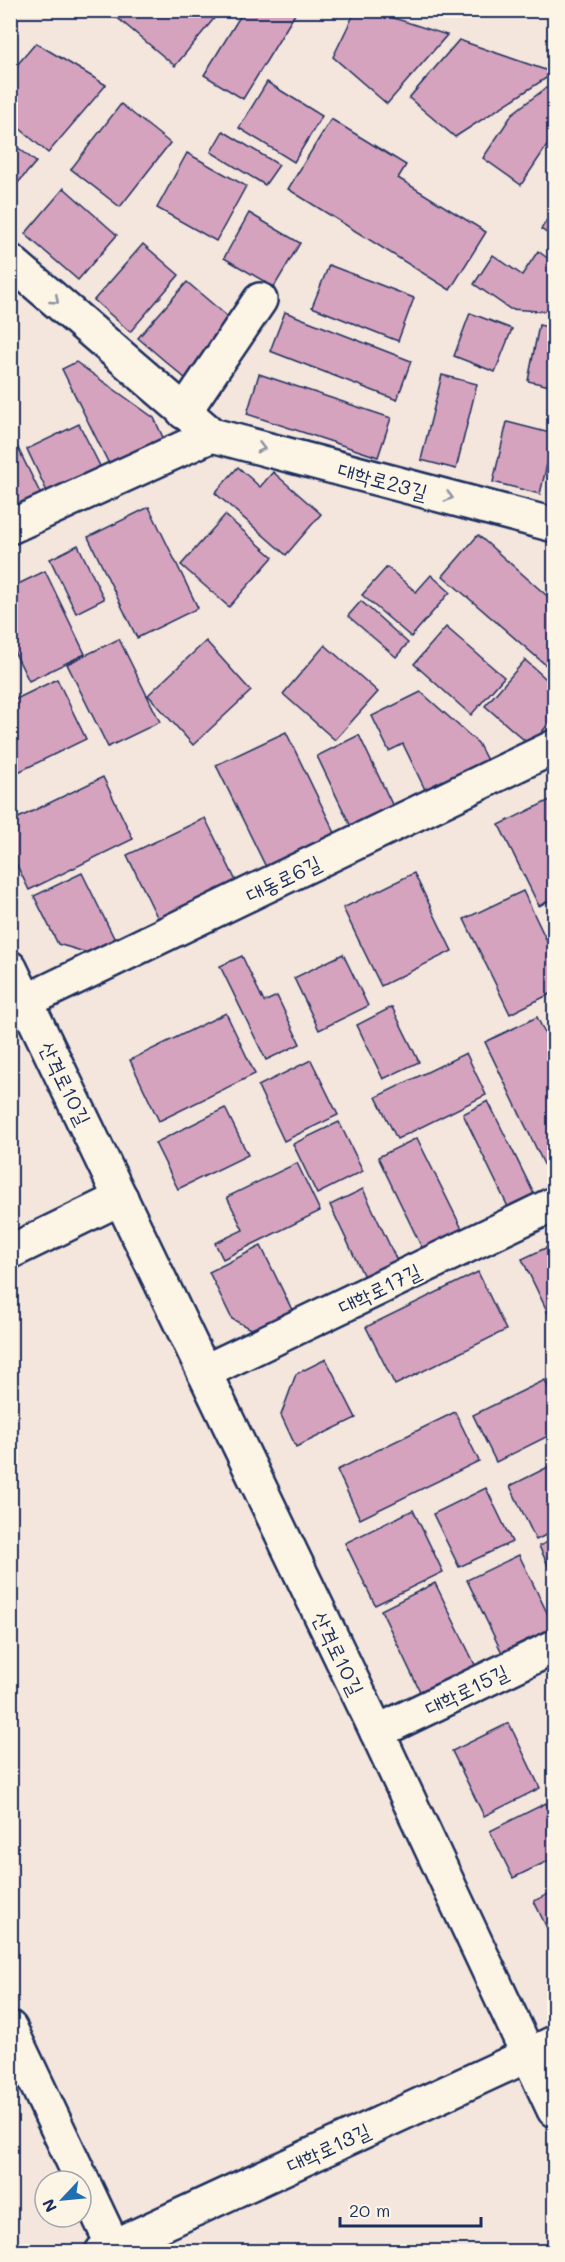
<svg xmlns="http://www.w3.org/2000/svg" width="565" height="2262" viewBox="0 0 565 2262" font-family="Mali,'Poor Story',sans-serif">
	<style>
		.building { fill: #d6a3be; stroke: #1b2f5e; stroke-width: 1.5 }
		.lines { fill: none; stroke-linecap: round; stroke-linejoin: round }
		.street-casing { stroke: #1b2f5e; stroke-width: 38 }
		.street { stroke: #fcf5e5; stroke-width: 33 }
		.oneway { stroke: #8c92a2 }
		.labels { text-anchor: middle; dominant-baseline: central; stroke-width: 4.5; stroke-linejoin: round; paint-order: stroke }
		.street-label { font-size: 21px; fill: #1b2f5e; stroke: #fcf5e5 }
	</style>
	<rect width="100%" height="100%" fill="#f4e5dd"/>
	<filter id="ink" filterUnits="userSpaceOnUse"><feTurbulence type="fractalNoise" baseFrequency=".0167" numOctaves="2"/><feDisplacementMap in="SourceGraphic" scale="12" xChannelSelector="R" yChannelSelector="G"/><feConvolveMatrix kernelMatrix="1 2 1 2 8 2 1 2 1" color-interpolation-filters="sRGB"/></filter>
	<g filter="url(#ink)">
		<!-- building -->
		<g class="building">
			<polygon points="108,10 221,10 175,66"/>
			<polygon points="244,10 297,11 243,99 204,75"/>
			<polygon points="356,10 369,10 447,35 387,104 333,57"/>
			<polygon points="459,40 554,73 455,137 409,98"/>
			<polygon points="36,43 106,85 48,153 10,120 10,73"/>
			<polygon points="267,82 322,116 294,162 239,128"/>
			<polygon points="554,82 554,135 521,185 483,158 513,113"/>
			<polygon points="121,104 170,143 120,207 71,169"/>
			<polygon points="331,119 406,165 398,178 486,232 450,290 288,189"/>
			<polygon points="223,131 279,165 265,185 211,152"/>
			<polygon points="10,141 36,162 10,192"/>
			<polygon points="187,153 246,186 216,241 157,208"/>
			<polygon points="64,188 117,235 78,280 25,234"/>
			<polygon points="554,209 554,238 541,229"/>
			<polygon points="249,213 300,243 274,287 224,258"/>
			<polygon points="143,244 179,275 130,332 94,300"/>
			<polygon points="538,251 554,263 554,312 510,309 474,284 493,255 522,275"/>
			<polygon points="329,265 414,298 398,341 312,307"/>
			<polygon points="187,282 235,323 186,379 138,338"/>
			<polygon points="285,312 411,361 397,400 270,351"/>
			<polygon points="470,313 512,329 495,372 454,356"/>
			<polygon points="539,325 554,328 554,387 528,381"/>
			<polygon points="76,362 154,418 166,444 112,470 62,369"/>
			<polygon points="259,374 391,418 378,457 247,414"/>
			<polygon points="442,375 477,384 456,469 421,460"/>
			<polygon points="507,422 554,434 540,494 493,482"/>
			<polygon points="79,424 104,474 51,500 27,449"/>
			<polygon points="10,432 44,501 10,517"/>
			<polygon points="238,467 260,487 273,472 321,514 286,555 215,493"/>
			<polygon points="149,507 198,608 137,638 88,537"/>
			<polygon points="225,515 273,557 229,607 181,565"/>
			<polygon points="478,535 554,602 554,672 443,576"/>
			<polygon points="78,545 104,599 76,613 50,559"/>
			<polygon points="387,567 416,592 431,575 450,592 411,637 362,595"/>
			<polygon points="45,571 85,654 29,681 10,643 10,588"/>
			<polygon points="361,601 408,643 396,657 348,616"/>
			<polygon points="446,627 504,677 471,715 414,664"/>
			<polygon points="119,639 160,722 108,747 67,664"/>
			<polygon points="206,641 251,691 193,745 148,695"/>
			<polygon points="325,645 378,692 335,740 283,694"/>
			<polygon points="525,660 554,686 554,728 549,723 531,746 485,706"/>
			<polygon points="57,679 86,739 10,776 10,702"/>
			<polygon points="421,692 478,743 493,772 431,802 403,744 389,751 372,716"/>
			<polygon points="286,732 335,833 266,867 216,765"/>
			<polygon points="359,735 398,817 356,837 317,756"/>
			<polygon points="103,777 133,839 29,890 10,851 10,822"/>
			<polygon points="554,798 554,898 539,906 499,825"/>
			<polygon points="205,818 240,889 162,927 127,855"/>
			<polygon points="82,873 117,944 95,955 58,944 34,896"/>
			<polygon points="414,873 452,951 381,986 343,908"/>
			<polygon points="523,891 554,956 554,992 510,1014 464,919"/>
			<polygon points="343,954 368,1006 319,1030 294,978"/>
			<polygon points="242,956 264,1002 277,996 300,1044 266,1060 220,966"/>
			<polygon points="392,1007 419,1062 383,1079 357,1025"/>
			<polygon points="226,1013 255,1074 159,1121 130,1060"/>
			<polygon points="537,1017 554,1052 554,1185 485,1042"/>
			<polygon points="466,1053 486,1095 397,1139 376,1097"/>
			<polygon points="311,1060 338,1115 284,1141 258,1086"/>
			<polygon points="488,1101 536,1198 510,1211 463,1114"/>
			<polygon points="225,1108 248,1155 178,1189 155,1143"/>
			<polygon points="339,1122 363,1171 317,1194 293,1144"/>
			<polygon points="417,1138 464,1233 424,1252 378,1157"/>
			<polygon points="297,1163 320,1211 223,1259 215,1243 243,1230 227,1197"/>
			<polygon points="363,1189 399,1265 366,1281 330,1205"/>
			<polygon points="554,1244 554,1320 552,1321 522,1259"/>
			<polygon points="261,1246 294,1314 256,1332 232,1319 209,1272"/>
			<polygon points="478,1272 506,1330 395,1385 366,1327"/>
			<polygon points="326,1359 356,1418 296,1447 281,1415 296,1374"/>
			<polygon points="545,1380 554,1400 554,1433 496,1462 473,1415"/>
			<polygon points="455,1412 479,1461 360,1519 337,1470"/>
			<polygon points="554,1464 554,1531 536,1540 510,1486"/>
			<polygon points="486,1488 512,1542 459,1567 433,1514"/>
			<polygon points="413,1510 443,1572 375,1605 345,1543"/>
			<polygon points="554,1539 554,1578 539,1546"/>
			<polygon points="519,1555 554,1627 554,1635 505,1659 467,1580"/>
			<polygon points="435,1583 481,1677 426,1704 381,1610"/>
			<polygon points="509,1723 540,1788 484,1816 452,1751"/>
			<polygon points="546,1803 554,1821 554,1858 513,1878 490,1831"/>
			<polygon points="554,1891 554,1943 534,1901"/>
		</g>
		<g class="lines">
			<!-- street casing -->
			<g class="street-casing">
				<g id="street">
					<polyline points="10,261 212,435 554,525"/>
					<polyline points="184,412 260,300"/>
					<polyline points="10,527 212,435"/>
					<polyline points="10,968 377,1732 554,2110"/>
					<polyline points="10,1009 554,747"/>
					<polyline points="10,1252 121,1198"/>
					<polyline points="204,1372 554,1204"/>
					<polyline points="377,1732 554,1647"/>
					<polyline points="10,2028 116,2252"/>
					<polyline points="102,2252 554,2043"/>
				</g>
			</g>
			<!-- street -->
			<use href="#street" class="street"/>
		</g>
		<!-- one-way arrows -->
		<defs><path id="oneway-chevron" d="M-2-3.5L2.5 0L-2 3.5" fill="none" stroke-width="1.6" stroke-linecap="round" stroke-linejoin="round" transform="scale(1.5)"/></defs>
		<g class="oneway">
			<use href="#oneway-chevron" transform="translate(55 300) rotate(41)"/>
			<use href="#oneway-chevron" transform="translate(261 448) rotate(15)"/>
			<use href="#oneway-chevron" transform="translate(449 497) rotate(15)"/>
		</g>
	</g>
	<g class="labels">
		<!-- street labels -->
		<g class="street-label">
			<text transform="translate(383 480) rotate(15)">대학로23길</text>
			<text transform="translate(283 878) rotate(-26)">대동로6길</text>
			<text transform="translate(66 1083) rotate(64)">산격로10길</text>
			<text transform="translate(379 1288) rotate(-26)">대학로17길</text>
			<text transform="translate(339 1653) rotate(64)">산격로10길</text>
			<text transform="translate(466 1689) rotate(-26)">대학로15길</text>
			<text transform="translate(328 2147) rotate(-25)">대학로13길</text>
		</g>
	</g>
	<!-- margin -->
	<rect width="565" height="2262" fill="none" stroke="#fcf5e5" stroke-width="36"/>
	<rect x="18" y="18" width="529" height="2226" fill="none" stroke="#1b2f5e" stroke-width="2" filter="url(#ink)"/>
	<!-- north arrow -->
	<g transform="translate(63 2199) rotate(244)"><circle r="28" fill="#fcf5e5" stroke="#a2a6af" stroke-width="1.5"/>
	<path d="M0-4.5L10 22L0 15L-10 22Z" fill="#1f6fb2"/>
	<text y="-9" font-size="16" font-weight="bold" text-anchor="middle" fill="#1b2f5e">N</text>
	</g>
	<!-- scale -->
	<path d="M340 2217v9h141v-9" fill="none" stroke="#1b2f5e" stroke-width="3"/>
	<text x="349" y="2217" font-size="18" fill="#1b2f5e" stroke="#fcf5e5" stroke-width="4.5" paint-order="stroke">20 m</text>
</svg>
